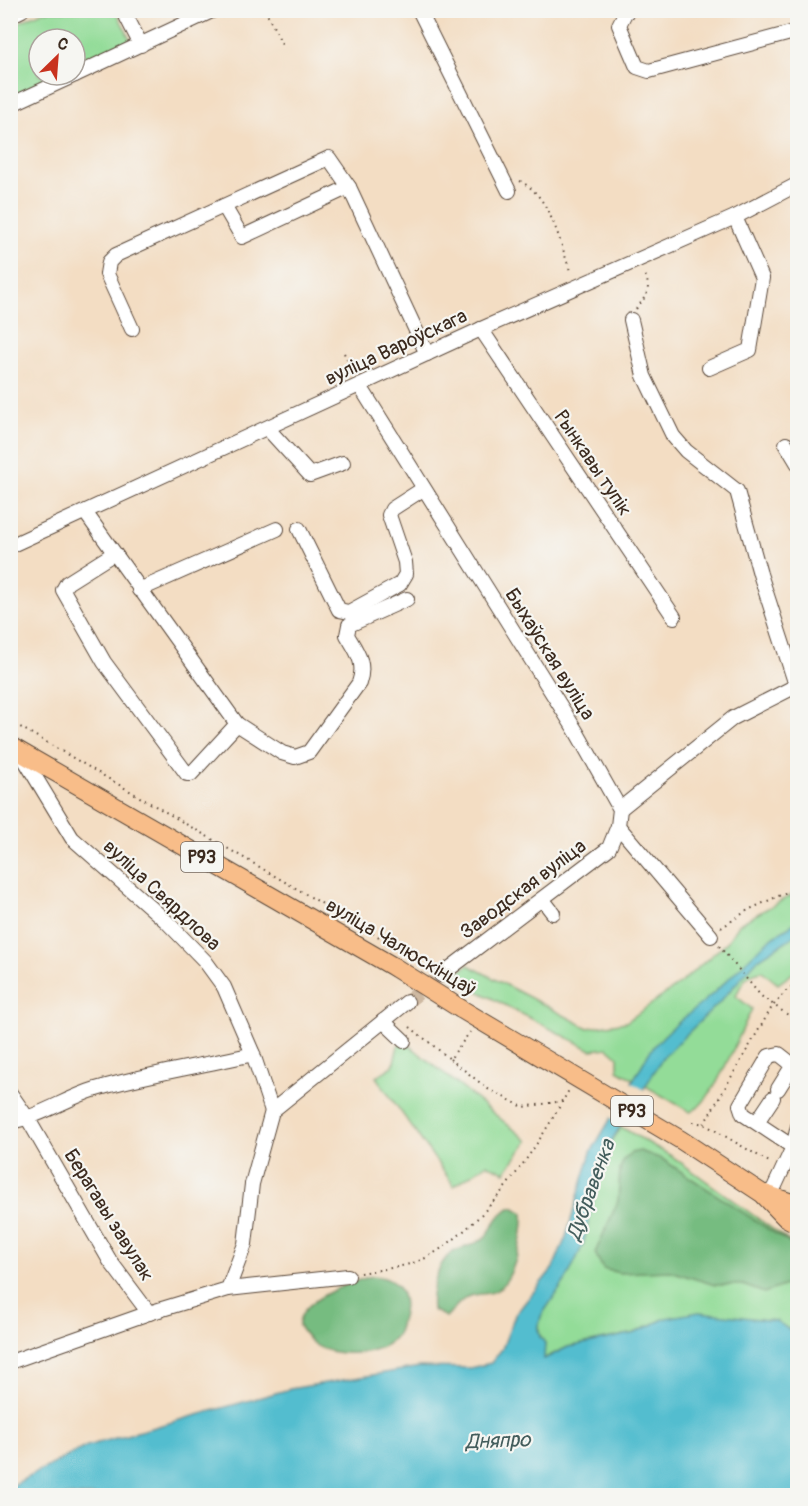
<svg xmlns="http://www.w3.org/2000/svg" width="808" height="1506" viewBox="0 0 808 1506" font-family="Pangolin,sans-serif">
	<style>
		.green { fill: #93dc98; stroke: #67835b; stroke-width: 1.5 }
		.forest { fill: #76bc80; stroke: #58734f; stroke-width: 1.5 }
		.water { fill: #53bdcf; stroke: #477476; stroke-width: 1.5 }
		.pier { fill: #f3ddc3 }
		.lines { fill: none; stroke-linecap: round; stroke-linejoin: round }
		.minor-tunnel { stroke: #ceb9a2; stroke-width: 14; stroke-dasharray: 14 7; stroke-linecap: butt }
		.minor-casing { stroke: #574537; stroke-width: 16 }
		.major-casing { stroke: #574537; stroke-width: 20 }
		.path { stroke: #574537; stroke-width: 2; stroke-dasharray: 1.5 4.5; stroke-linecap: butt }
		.minor { stroke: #fff; stroke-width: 14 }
		.major { stroke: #f8bd89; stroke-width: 18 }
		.major-bridge-casing { stroke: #574537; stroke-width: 20; stroke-linecap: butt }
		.major-bridge { stroke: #f8bd89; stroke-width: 18 }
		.labels { text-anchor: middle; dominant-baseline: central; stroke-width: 4.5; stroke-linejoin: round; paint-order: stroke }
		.shield { fill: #f6f6f2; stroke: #73675e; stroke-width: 1.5 }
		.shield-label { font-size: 18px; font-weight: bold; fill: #3b2a1e }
		.street-label { font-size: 20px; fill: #3b2a1e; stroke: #f6f6f2 }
		.water-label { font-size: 21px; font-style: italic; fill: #435d5c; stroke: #f6f6f2 }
	</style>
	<rect width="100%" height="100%" fill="#f6f6f2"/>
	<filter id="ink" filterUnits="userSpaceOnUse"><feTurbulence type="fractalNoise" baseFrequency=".0167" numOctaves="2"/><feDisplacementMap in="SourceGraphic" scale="12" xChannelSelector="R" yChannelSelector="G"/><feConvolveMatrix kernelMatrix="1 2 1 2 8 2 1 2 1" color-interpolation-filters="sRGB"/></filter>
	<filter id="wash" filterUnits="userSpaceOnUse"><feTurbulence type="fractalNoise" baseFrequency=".008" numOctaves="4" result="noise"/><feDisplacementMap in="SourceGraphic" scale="24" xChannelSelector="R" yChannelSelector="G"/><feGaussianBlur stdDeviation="1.35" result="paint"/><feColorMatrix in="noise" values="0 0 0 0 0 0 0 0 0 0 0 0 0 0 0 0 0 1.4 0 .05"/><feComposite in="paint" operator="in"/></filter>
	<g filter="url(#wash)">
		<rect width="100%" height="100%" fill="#f3ddc3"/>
		<!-- green -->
		<g class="green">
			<polygon points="44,11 116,11 131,41 75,68 75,39 39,39 39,75 60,75 11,98 11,26"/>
			<path d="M797,892V970L778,984L762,971C747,973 742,982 736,996L752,1009C740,1032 713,1105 690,1112L618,1070V1057L608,1048L591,1050L451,977L468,965L588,1028L626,1022L678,985L727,942L739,924Z"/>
			<polygon points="404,1041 528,1141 505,1172 487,1164 454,1186 376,1077 393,1066 398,1046"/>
			<path d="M621,1127L673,1157L797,1247V1330L788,1329L776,1321L745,1318H666L635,1333L568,1347L543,1359L545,1343C537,1334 538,1327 541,1316L583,1245L604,1153Z"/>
		</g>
		<!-- forest -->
		<g class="forest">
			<polygon points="640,1151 662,1159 797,1248 797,1281 764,1293 743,1285 715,1285 670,1271 620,1273 603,1269 595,1253 618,1201 620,1169 624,1159 631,1153"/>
			<path d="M513,1207L523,1213C524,1233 515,1279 497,1290C490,1295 482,1293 475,1295C463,1296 454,1309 446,1317L432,1310C430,1292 437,1260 455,1251C466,1246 476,1245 485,1237C495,1226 497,1212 513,1207Z"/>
			<path d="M372,1276C399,1277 409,1297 401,1321C400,1327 398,1334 394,1338C378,1356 333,1358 314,1344C308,1340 303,1332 299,1326C297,1300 352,1282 372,1276Z"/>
		</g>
		<!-- water -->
		<path class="water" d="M797,922V934L757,960L719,1003L664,1056L604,1153L583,1245L567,1278L541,1316L538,1329L540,1337L545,1343L544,1359L568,1347L635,1333L666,1318L699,1312L776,1321L788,1329L797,1330V1495L11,1496V1486L87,1446L290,1389L420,1367L470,1368L491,1363L502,1349L515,1315L553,1268L566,1237L591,1152L649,1053C665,1030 689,1015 710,996C740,970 761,940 797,922Z"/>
		<!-- pier -->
		<polygon class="pier" points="629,1081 646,1091 625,1126 608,1116"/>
	</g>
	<g filter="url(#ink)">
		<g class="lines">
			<!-- minor-tunnel -->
			<polyline class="minor-tunnel" points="407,1002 441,975"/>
			<!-- minor casing -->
			<g class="minor-casing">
				<g id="minor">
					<polyline points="123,10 141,45"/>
					<polyline points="419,10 509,191"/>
					<polyline points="629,10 625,13 619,25 637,67 649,71 798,31"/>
					<polyline points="10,16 22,10"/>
					<polyline points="75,75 214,10"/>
					<polyline points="10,105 75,75"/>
					<polyline points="224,206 242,237 349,187"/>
					<polyline points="631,320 644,376 673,436 686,451 737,491 760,574 796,685"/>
					<polyline points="132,329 107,274 109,262 116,255 329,158 349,187 427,354"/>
					<polyline points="481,329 674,617"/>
					<polyline points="709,368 750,350 762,278 735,217"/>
					<polyline points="360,386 576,731 620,809 618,826 609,848 441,975"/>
					<polyline points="268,429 310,475 343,463"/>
					<polyline points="786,444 798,464"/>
					<path d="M85,512L237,724L282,753L295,757L309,752L359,683C366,663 357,652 347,635L349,625L407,599"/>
					<polyline points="299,529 339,610 349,612 400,584 406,574 405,562 389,515 392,509 423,489"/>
					<polyline points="10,546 481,329 735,217 798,184"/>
					<polyline points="113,554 67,583 63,590 104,662 187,774 191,774 237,724"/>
					<polyline points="139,590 277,529"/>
					<polyline points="20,752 72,838 166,921 205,961 224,987 253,1054 272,1111"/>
					<polyline points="620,809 733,718 798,685"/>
					<polyline points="618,826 711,936"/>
					<polyline points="543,900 553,913"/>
					<polyline points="383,1021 404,1041"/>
					<polyline points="778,1089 793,1065 798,1070"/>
					<polyline points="10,1093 28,1119 110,1261 149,1313 228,1289 245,1244 252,1184 272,1111"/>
					<polyline points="272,1111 407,1002"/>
					<path d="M10,1122C40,1117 66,1098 96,1089C146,1074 201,1066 253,1054"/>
					<polyline points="757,1122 773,1098"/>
					<polyline points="793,1147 743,1114 740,1105 769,1056 779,1054 793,1065"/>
					<polyline points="763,1194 773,1190 793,1147 798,1126"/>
					<polyline points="228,1289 348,1276"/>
					<polyline points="10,1362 149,1313"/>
				</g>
			</g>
			<!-- major casing -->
			<g class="major-casing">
				<g id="major">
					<polyline points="10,746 394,967"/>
					<polyline points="461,1009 681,1140 763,1194 785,1217 798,1224"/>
					<polyline points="765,1194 798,1205"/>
				</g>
			</g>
			<!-- path -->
			<g class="path">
				<polyline points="265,10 283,46"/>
				<path d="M520,181C551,196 560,244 571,273"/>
				<path d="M636,309C647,295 652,290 644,272"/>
				<polyline points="344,353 354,375"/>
				<polyline points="10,721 403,951"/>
				<polyline points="721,928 748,910 798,887"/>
				<polyline points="719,946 761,996 798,1022"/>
				<polyline points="410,1027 450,1059 470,1032"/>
				<polyline points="450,1059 488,1089 523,1107 563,1101"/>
				<polyline points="693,1122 704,1124 771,1163"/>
				<polyline points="704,1124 772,1007 786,991 798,983"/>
				<path d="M360,1273C382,1269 412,1267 431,1255C491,1219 536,1149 569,1090"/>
			</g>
			<!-- minor -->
			<use href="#minor" class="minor"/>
			<!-- major -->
			<use href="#major" class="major"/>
			<!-- major-bridge casing -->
			<g class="major-bridge-casing">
				<polyline id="major-bridge" points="394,967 461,1009"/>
			</g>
			<!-- major-bridge -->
			<use href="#major-bridge" class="major-bridge"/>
		</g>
	</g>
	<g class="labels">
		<!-- shield labels -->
		<g class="shield">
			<rect x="181" y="842" width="42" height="30" rx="4.5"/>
			<rect x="611" y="1096" width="42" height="30" rx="4.5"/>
		</g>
		<g class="shield-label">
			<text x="202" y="857">Р93</text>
			<text x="632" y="1111">Р93</text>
		</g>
		<!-- street labels -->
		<g class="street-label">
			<text transform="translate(396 347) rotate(-25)">вуліца Вароўскага</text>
			<text transform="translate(593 463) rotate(56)">Рынкавы тупік</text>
			<text transform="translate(550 654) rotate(58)">Быхаўская вуліца</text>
			<text transform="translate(523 889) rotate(-37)">Заводская вуліца</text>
			<text transform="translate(162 895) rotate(43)">вуліца Свярдлова</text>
			<text transform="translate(401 947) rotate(31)">вуліца Чалюскінцаў</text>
			<text transform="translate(109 1215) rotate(58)">Берагавы завулак</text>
		</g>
		<!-- water labels -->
		<g class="water-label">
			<text transform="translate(591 1190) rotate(-70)">Дубравенка</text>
			<text transform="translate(498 1441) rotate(-2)">Дняпро</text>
		</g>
	</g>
	<!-- margin -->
	<rect width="808" height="1506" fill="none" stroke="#f6f6f2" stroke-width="36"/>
	<!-- north arrow -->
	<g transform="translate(57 57) rotate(25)"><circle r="28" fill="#f6f6f2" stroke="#aba49d" stroke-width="1.5"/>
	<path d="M0-4.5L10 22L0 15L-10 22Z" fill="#c8321e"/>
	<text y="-9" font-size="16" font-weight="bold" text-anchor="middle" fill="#3b2a1e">С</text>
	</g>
</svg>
